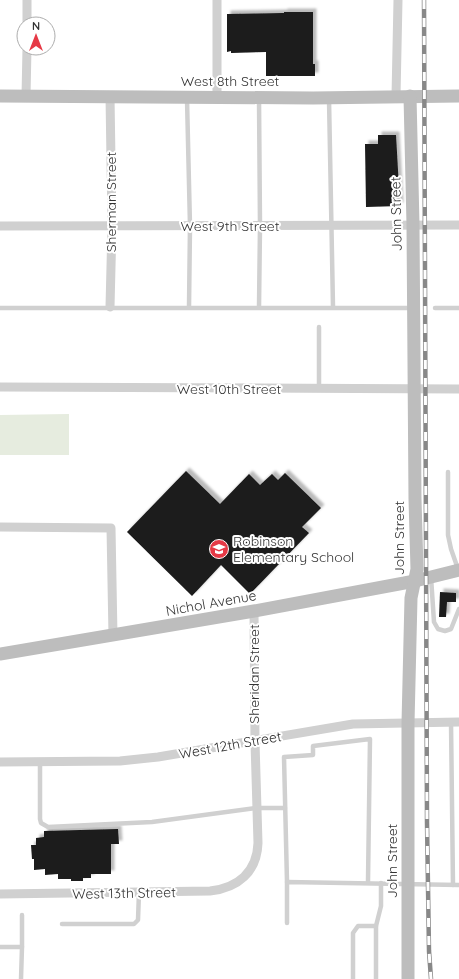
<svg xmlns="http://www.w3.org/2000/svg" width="459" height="979" viewBox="0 0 459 979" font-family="Quicksand,sans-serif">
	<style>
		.green { fill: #e6ecdf }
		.building { fill: #1a1a1a; filter: url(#shadow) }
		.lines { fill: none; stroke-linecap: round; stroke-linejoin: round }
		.lane { stroke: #d0d0d0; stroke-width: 4.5 }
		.street { stroke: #d0d0d0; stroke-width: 9 }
		.secondary { stroke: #bdbdbd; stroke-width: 13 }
		.rail-casing { stroke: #888; stroke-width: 4.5 }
		.rail { stroke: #fff; stroke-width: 3; stroke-dasharray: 9; stroke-linecap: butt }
		.labels { text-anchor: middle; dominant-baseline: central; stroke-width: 4; stroke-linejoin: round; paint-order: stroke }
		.street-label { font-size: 14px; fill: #333; stroke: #fff }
		.poi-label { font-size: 14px; fill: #333; stroke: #fff; text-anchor: start }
	</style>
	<defs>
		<filter id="shadow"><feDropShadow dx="3.5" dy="-3.5" stdDeviation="1" flood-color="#0004"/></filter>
	</defs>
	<rect width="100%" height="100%" fill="#fff"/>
	<!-- green -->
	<polygon class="green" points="69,414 69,455 0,455 0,415"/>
	<!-- building -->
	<g class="building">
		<polygon points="284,12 313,12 313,64 315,64 315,76 266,76 266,52 231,53 231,51 227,52 227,14 284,13"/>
		<polygon points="378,135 396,135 400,206 366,207 365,144 378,144"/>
		<polygon points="186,471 220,504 249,474 260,485 272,474 278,480 285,473 321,508 302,527 309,533 250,594 221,565 192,596 127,532"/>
		<polygon points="440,592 456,593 456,602 447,602 446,617 439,617"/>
		<polygon points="118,829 119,844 111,844 111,874 91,874 91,878 83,878 83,881 71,881 71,879 58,879 58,874 45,875 45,869 34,870 34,859 32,859 31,845 36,845 36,838 44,837 44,831"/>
	</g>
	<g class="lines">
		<!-- lane -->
		<g class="lane">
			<polyline points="187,99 190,226 189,307"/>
			<polyline points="259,99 260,226 259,307"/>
			<polyline points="329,99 333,307"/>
			<polyline points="0,308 412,308"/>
			<polyline points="435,308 459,308"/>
			<polyline points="319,327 319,389"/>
			<polyline points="448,472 448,535 451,549 458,569"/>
			<polyline points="431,577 434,622 438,629 445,631 451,629 459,609"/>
			<polyline points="451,722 453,885"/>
			<polyline points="40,762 40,819 41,823 48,827 152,822 256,808 285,808"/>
			<polyline points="287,882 284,757 313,755 313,746 370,739 368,882"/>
			<polyline points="287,923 287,882 459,885"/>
			<polyline points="62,924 134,924 138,920 139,892"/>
			<polyline points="0,947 22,947 22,915"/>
			<polyline points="21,979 22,947"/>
			<polyline points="353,979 353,933 358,926 376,926"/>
			<polyline points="376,979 376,926 381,906 381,883"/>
		</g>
		<!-- street -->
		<g class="street">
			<polyline points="217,0 217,97"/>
			<polyline points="27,24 27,0"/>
			<polyline points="26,96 27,48"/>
			<polyline points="396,96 398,0"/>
			<polyline points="0,226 459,225"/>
			<polyline points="110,307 112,226 110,96"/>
			<polyline points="0,387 459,389"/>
			<polyline points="0,527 111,528 113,636"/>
			<polyline points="0,762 120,761 158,757 353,724 459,722"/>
			<path d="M0,894L210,891C238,888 257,872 258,843L255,742L254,611"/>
		</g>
		<!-- secondary -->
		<g class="secondary">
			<polyline points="0,96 313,98 459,96"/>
			<polyline points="0,654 254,611 415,581 459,570"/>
			<polyline points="408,979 408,723 411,598 417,569 415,499 413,225 410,96"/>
		</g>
		<!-- rail casing -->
		<g class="rail-casing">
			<polyline id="rail" points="424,0 427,822 429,951 431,979"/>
		</g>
		<!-- rail -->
		<use href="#rail" class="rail"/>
	</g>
	<!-- icons -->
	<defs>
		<g id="school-disc" transform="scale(1)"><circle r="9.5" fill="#e63946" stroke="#fff"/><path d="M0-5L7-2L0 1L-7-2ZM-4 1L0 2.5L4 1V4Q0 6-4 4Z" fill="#fff"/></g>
	</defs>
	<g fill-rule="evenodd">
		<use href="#school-disc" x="219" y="549"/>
	</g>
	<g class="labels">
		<!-- street labels -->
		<g class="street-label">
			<text x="230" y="81">West 8th Street</text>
			<text transform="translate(111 202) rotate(-90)">Sherman Street</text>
			<text transform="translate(396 214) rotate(-91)">John Street</text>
			<text x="230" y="226">West 9th Street</text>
			<text x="229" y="389">West 10th Street</text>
			<text transform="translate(399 538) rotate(-90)">John Street</text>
			<text transform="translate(211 603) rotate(-10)">Nichol Avenue</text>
			<text transform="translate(254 674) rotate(-90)">Sheridan Street</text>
			<text transform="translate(230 745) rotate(-10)">West 12th Street</text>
			<text transform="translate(392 861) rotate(-90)">John Street</text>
			<text transform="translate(124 893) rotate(-1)">West 13th Street</text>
		</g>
		<!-- poi labels -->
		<g class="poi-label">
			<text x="233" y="541">Robinson<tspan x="233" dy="16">Elementary School</tspan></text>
		</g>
	</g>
	<!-- north arrow -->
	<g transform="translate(36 36)"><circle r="19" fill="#ffffff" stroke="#adadad"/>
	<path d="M0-3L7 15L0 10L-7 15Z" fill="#e63946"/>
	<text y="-6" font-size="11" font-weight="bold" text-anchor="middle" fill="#333333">N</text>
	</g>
</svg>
